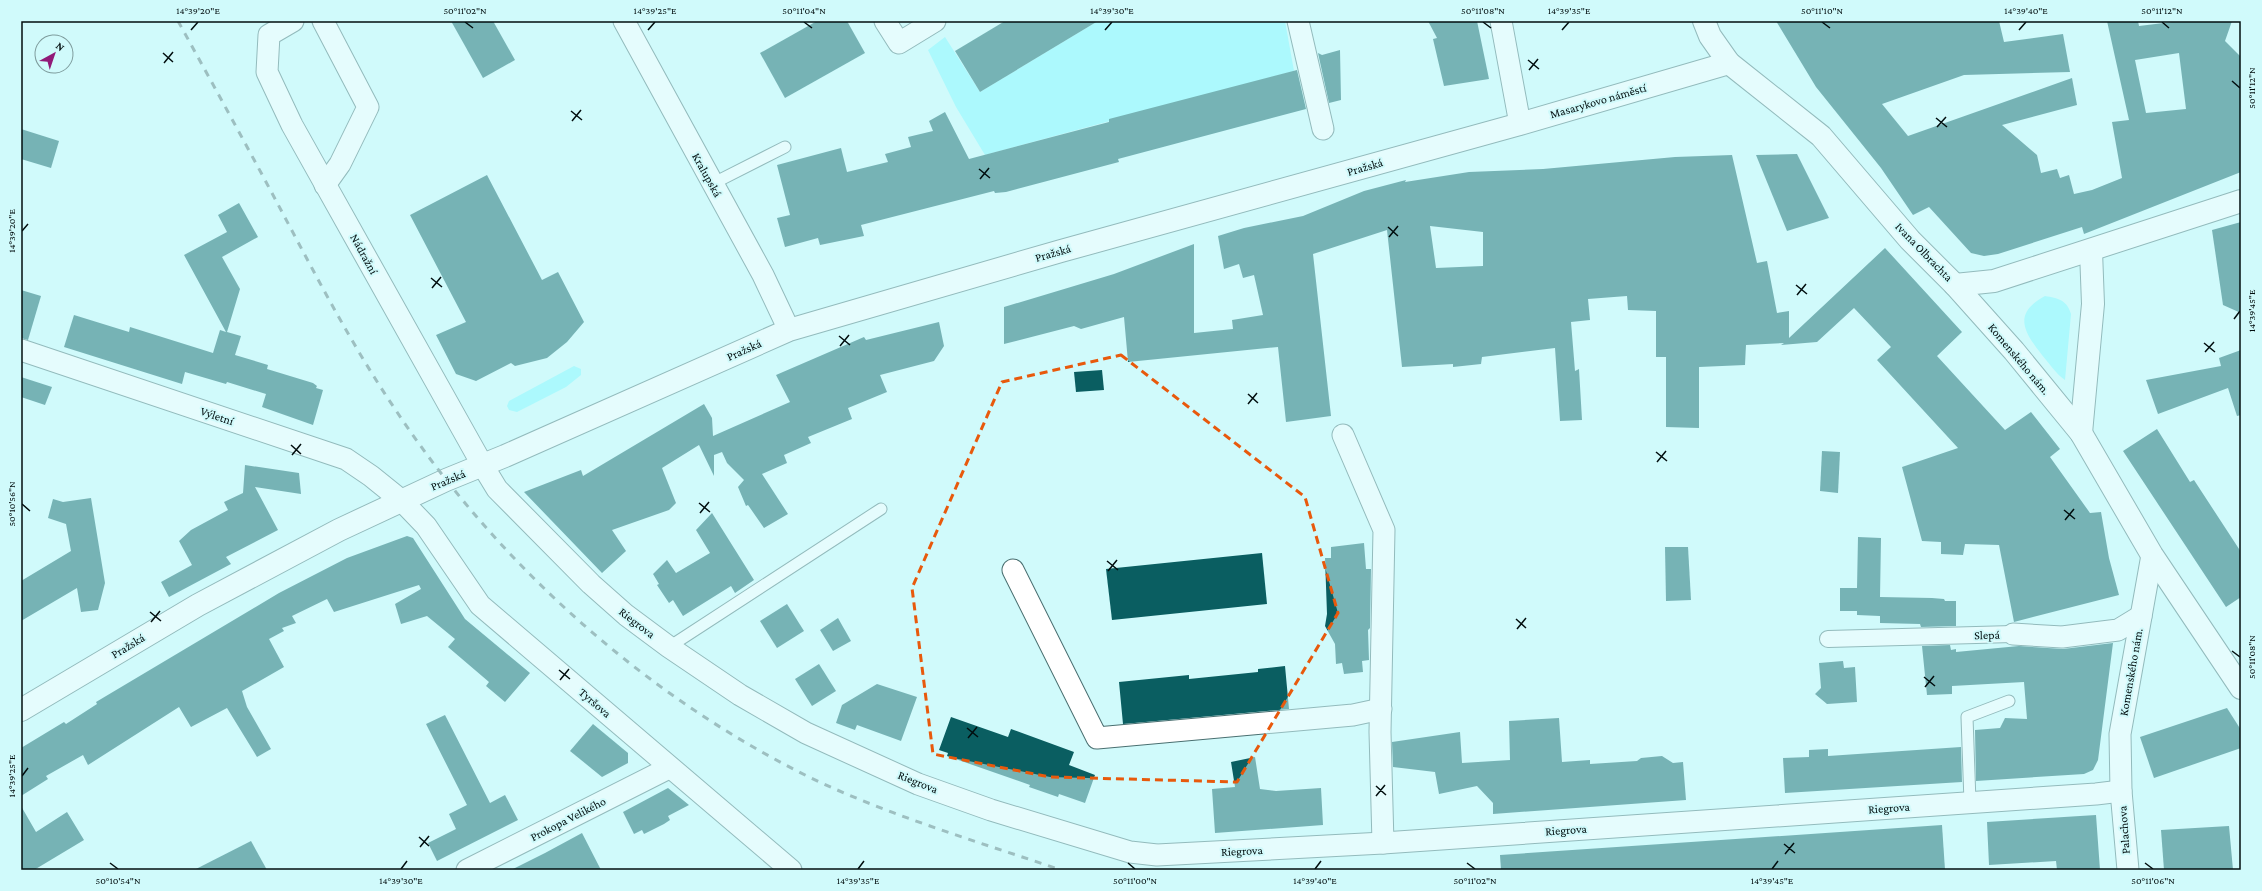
<svg xmlns="http://www.w3.org/2000/svg" width="2262" height="891" viewBox="0 0 2262 891" font-family="'Crimson Pro',serif">
	<style>
		.green { fill: #81f9fe }
		.building { fill: #0a5e61; fill-rule: evenodd }
		.lines { fill: none; stroke-linecap: round; stroke-linejoin: round }
		.service-casing { stroke: #496f70; stroke-width: 13 }
		.pedestrian-casing { stroke: #496f70; stroke-width: 18 }
		.minor-casing { stroke: #496f70; stroke-width: 23 }
		.secondary-casing { stroke: #496f70; stroke-width: 24 }
		.service { stroke: #fff; stroke-width: 11 }
		.pedestrian { stroke: #fff; stroke-width: 16 }
		.minor { stroke: #fff; stroke-width: 21 }
		.secondary { stroke: #fff; stroke-width: 22 }
		.rail { stroke: #5f7879; stroke-width: 3; stroke-dasharray: 7 7; stroke-linecap: butt }
		.marked { fill: none; stroke: #e8590c; stroke-width: 3; stroke-dasharray: 8 5; stroke-linejoin: round }
		.ticks { fill: none; stroke: #020e0f; stroke-width: 1.5 }
		.labels { text-anchor: middle; dominant-baseline: central; stroke-width: 4; stroke-linejoin: round; paint-order: stroke }
		.street-label { font-size: 12px; fill: #020e0f; stroke: #d0fafb }
		.neatline { fill: none; stroke: #020e0f; stroke-width: 1.5 }
		.ticks-label { font-size: 10px; text-anchor: middle; fill: #020e0f }
	</style>
	<rect width="100%" height="100%" fill="#d0fafb"/>
	<!-- green -->
	<g class="green">
		<polygon points="1098,21 1285,21 1294,71 985,155 956,107 928,50 945,37 980,92"/>
		<path d="M2045,296C2058,298 2067,300 2071,314L2065,380C2056,374 2049,363 2042,355C2023,331 2013,313 2045,296Z"/>
		<polygon points="574,366 581,369 581,375 566,387 517,412 509,410 507,406 509,401"/>
	</g>
	<!-- building -->
	<g class="building">
		<polygon points="451,21 493,21 515,60 483,78"/>
		<polygon points="817,21 847,21 865,53 785,98 760,53"/>
		<polygon points="1005,21 1098,21 980,92 955,51"/>
		<polygon points="1428,21 1477,21 1489,79 1444,86 1433,39 1437,38"/>
		<path d="M1776,21H1999L2004,42L2063,34L2070,72L1964,75L1882,104L1908,136L2072,78L2077,105L2002,125L2037,155L2041,173L2057,169L2060,178L2069,175L2074,194L2092,190L2122,178L2112,122L2129,120L2107,21H2138L2139,26L2180,21H2232L2225,41L2241,57V172L2084,234L2082,227L1998,254L1984,256L1971,253L1929,207L1913,215L1881,168L1816,87ZM2179,53L2186,109L2146,113L2135,60Z"/>
		<polygon points="1340,50 1341,100 1329,103 1318,53 1322,55"/>
		<polygon points="1297,70 1306,109 1118,159 1119,162 1006,192 995,193 994,191 861,225 864,236 820,245 818,238 785,247 777,218 790,215 777,165 841,148 847,172 888,162 885,154 911,147 908,137 933,131 929,121 945,112 969,159 1109,122 1109,119"/>
		<polygon points="21,129 59,141 51,168 21,159"/>
		<polygon points="1797,154 1829,218 1787,231 1756,155"/>
		<path d="M1732,155L1757,263L1767,261L1777,313L1789,311V338L1885,248L1962,332L1937,356L2005,430L2031,412L2060,449L2050,457L2090,513L2101,512L2109,558L2119,595L2014,622L1999,545L1965,544L1963,555L1941,554V542L1922,541L1902,467L1958,448L1877,360L1891,347L1854,308L1817,342L1781,345L1784,343L1746,345L1745,365L1699,367V428L1666,427V357H1656V311L1628,310L1627,296L1588,299L1590,320L1571,322L1575,371L1579,369L1582,420L1560,421L1555,348L1482,357L1481,364L1453,367V364L1402,367L1387,230L1313,254L1331,416L1286,422L1278,347L1128,362L1124,317L1081,329L1074,326L1004,344V307L1114,274L1194,244V333L1233,329L1232,320L1263,315L1254,275L1243,278L1239,264L1224,269L1218,236L1244,228L1303,216L1364,191L1406,180L1405,182L1469,172L1543,169L1675,157ZM1430,226L1483,232V266L1436,268Z"/>
		<polygon points="487,175 542,280 558,272 584,322 567,342 547,358 515,366 511,363 476,381 456,374 436,335 466,322 410,215"/>
		<polygon points="239,203 258,237 222,257 240,289 227,332 241,336 235,355 268,365 267,369 313,383 317,386 316,388 323,390 313,425 262,407 266,394 227,382 226,384 185,372 182,384 64,347 74,315 129,332 130,327 213,353 220,330 226,332 184,255 227,232 218,215"/>
		<polygon points="2241,222 2241,313 2223,305 2212,230"/>
		<polygon points="21,290 41,296 28,340 21,338"/>
		<polygon points="939,322 944,346 934,361 880,375 887,392 848,408 852,419 808,437 811,443 784,455 787,463 762,474 788,514 764,528 748,505 746,506 738,487 744,480 727,463 722,452 714,455 714,476 699,445 662,468 676,503 669,510 612,530 626,551 602,573 524,492 581,470 583,476 704,404 712,418 713,436 790,402 776,375 864,337 866,340"/>
		<polygon points="2241,350 2241,415 2237,416 2228,388 2158,414 2146,380 2221,366 2219,358"/>
		<polygon points="1102,370 1104,390 1076,392 1074,372"/>
		<polygon points="21,377 52,387 45,405 21,397"/>
		<polygon points="2157,429 2190,482 2194,480 2241,552 2241,597 2226,607 2123,451"/>
		<polygon points="1822,451 1840,452 1838,493 1820,491"/>
		<polygon points="245,465 299,473 301,494 255,487 278,530 226,557 231,564 169,597 161,582 192,565 179,541 191,530 228,510 224,502 243,493"/>
		<polygon points="91,498 105,583 98,610 81,612 77,588 21,621 21,581 71,551 66,524 48,518 53,499 63,502"/>
		<polygon points="712,513 754,580 735,593 731,586 683,616 673,600 669,603 657,585 659,584 653,574 667,560 676,573 710,553 696,530"/>
		<polygon points="407,536 413,538 465,619 530,673 505,702 486,686 489,682 448,647 455,639 427,616 401,624 395,604 421,589 419,585 334,612 327,599 292,616 296,623 282,628 284,631 269,639 284,667 242,691 247,707 271,749 257,757 227,708 191,727 179,707 88,765 83,755 46,776 48,779 21,796 21,748 64,722 66,724 97,704 96,702 279,593 347,558"/>
		<polygon points="1858,537 1881,538 1880,597 1932,598 1944,599 1945,601 1956,601 1956,626 1921,627 1920,624 1880,623 1880,616 1857,615 1857,611 1840,611 1840,588 1857,588"/>
		<polygon points="1364,543 1366,569 1371,569 1370,628 1368,630 1369,660 1362,661 1363,672 1344,674 1342,663 1336,664 1335,644 1325,626 1327,614 1325,558 1331,558 1331,547"/>
		<polygon points="1665,547 1688,547 1691,600 1666,601"/>
		<polygon points="1262,553 1267,604 1112,620 1106,569"/>
		<polygon points="787,604 804,631 777,648 760,621"/>
		<polygon points="838,618 851,641 833,651 820,630"/>
		<polygon points="2113,643 2098,760 2093,770 2084,774 1976,781 1975,730 2000,728 2005,718 2027,719 2024,682 1952,686 1952,694 1927,695 1922,646 1950,645 1951,650 1956,649 1956,652 2019,646 2063,649"/>
		<polygon points="1843,661 1844,668 1855,667 1857,702 1827,704 1815,694 1821,688 1819,663"/>
		<polygon points="819,664 836,691 812,706 795,679"/>
		<polygon points="1285,666 1289,709 1123,724 1119,682 1189,675 1189,679 1258,672 1258,669"/>
		<polygon points="877,684 917,697 901,741 857,725 855,730 836,723 842,705"/>
		<polygon points="2227,708 2241,730 2241,748 2154,778 2140,737"/>
		<polygon points="445,715 490,803 505,795 518,820 437,861 428,843 456,829 449,814 467,805 426,724"/>
		<polygon points="951,717 1008,737 1011,729 1074,752 1069,765 1095,775 1085,803 1059,794 1058,797 1029,787 1030,785 947,756 948,753 939,750"/>
		<polygon points="1559,718 1562,762 1590,760 1590,764 1637,761 1641,758 1662,756 1673,763 1683,762 1686,800 1493,814 1493,803 1477,786 1439,794 1435,772 1393,767 1392,742 1460,732 1462,763 1510,760 1509,721"/>
		<polygon points="593,724 628,753 628,763 602,777 570,751"/>
		<polygon points="1961,747 1962,782 1785,793 1783,758 1809,757 1809,750 1828,749 1828,756"/>
		<polygon points="1255,757 1260,789 1276,791 1321,788 1323,825 1215,833 1212,789 1235,787 1231,762"/>
		<polygon points="668,788 689,805 668,816 670,820 664,824 644,834 642,830 634,834 623,812"/>
		<polygon points="21,806 36,832 67,812 84,840 34,870 21,870"/>
		<polygon points="2096,815 2100,870 2057,870 2056,861 1989,865 1987,822"/>
		<polygon points="1942,825 1945,870 1501,870 1500,855"/>
		<polygon points="2229,826 2233,870 2164,870 2161,830"/>
		<polygon points="582,833 601,870 511,870 545,853"/>
		<polygon points="251,841 267,870 194,870"/>
	</g>
	<g class="lines">
		<!-- service casing -->
		<g class="service-casing">
			<g id="service">
				<polyline points="712,184 785,147"/>
				<polyline points="669,647 881,509"/>
				<polyline points="1970,802 1967,717 2009,701"/>
			</g>
		</g>
		<!-- pedestrian casing -->
		<g class="pedestrian-casing">
			<polyline id="pedestrian" points="1828,639 2013,634"/>
		</g>
		<!-- minor casing -->
		<g class="minor-casing">
			<g id="minor">
				<polyline points="293,21 269,35 267,72 292,125 483,466 497,489 591,584 626,615 669,647 740,695 806,733 918,784 991,810 1130,852 1157,855 1383,843 2096,794 2121,791"/>
				<polyline points="323,21 368,107 340,164 325,185"/>
				<polyline points="624,21 763,275 789,330"/>
				<polyline points="885,21 899,43 935,21"/>
				<polyline points="1298,21 1323,129"/>
				<polyline points="1501,21 1520,124"/>
				<polyline points="21,350 346,459 371,476 402,501 426,526 480,605 791,870"/>
				<polyline points="1343,435 1384,530 1380,732 1383,843"/>
				<polyline points="1013,570 1097,738 1353,715 1381,709"/>
				<polyline points="2013,634 2062,637 2118,630 2141,616"/>
				<polyline points="467,870 669,768"/>
				<polyline points="2128,870 2121,791 2120,734 2152,555"/>
			</g>
		</g>
		<!-- secondary casing -->
		<g class="secondary-casing">
			<g id="secondary">
				<polyline points="1704,21 1710,36 1729,63 1821,136 1910,240 1955,285 2014,351 2081,433 2152,555 2241,688"/>
				<polyline points="1955,285 1994,281 2241,201"/>
				<polyline points="2081,433 2093,304 2091,251"/>
				<polyline points="21,710 198,605 339,530 446,480 505,456 789,330 1061,251 1520,124 1729,63"/>
			</g>
		</g>
		<!-- service -->
		<use href="#service" class="service"/>
		<!-- pedestrian -->
		<use href="#pedestrian" class="pedestrian"/>
		<!-- minor -->
		<use href="#minor" class="minor"/>
		<!-- secondary -->
		<use href="#secondary" class="secondary"/>
		<!-- rail -->
		<path class="rail" d="M178,21C210,79 242,137 273,195C312,268 350,343 397,412C499,565 644,695 809,777C890,816 976,841 1061,870"/>
	</g>
	<!-- marked area -->
	<path d="M0 0H2262V891H0ZM1121,355L1305,497L1338,613L1237,782L1050,777L933,754L912,588L1002,382Z" fill="#d0fafb" fill-opacity=".55" fill-rule="evenodd"/>
	<path class="marked" d="M1121,355L1305,497L1338,613L1237,782L1050,777L933,754L912,588L1002,382Z"/>
	<!-- ticks -->
	<path class="ticks" d="M465,22L473,28M804,22L812,28M1483,22L1491,28M1822,22L1830,28M2162,22L2169,28M191,30L198,22M648,30L655,22M1105,30L1112,22M1562,30L1569,22M2019,30L2026,22M163,53L173,62M1528,60L1539,69M164,63L173,52M1529,70L1538,59M2232,81L2240,88M571,111L582,120M1936,118L1947,127M572,121L581,110M1937,127L1946,117M979,169L990,178M980,179L989,168M1388,227L1398,236M22,231L28,224M1389,237L1398,226M431,278L442,287M1796,285L1807,294M432,288L441,277M1797,295L1806,284M2234,319L2240,311M839,336L850,345M2204,343L2215,352M840,346L849,335M2205,352L2214,342M1248,394L1258,403M1248,404L1257,393M291,445L301,454M1656,452L1667,461M292,455L301,444M1657,462L1666,451M699,503L710,512M22,504L30,511M2064,510L2075,519M700,513L709,502M2065,520L2074,509M1107,561L1118,570M1108,571L1117,560M150,612L161,621M1516,619L1526,628M151,622L160,611M1517,629L1526,618M2232,651L2240,657M559,670L570,679M1924,677L1935,686M560,680L569,669M1925,687L1934,676M967,728L978,737M968,738L977,727M22,776L28,768M1376,786L1386,795M1376,796L1385,785M419,837L429,846M1784,844L1795,853M420,847L429,836M1785,854L1794,843M110,863L118,869M1128,863L1135,869M1467,863L1475,869M2145,863L2153,869M401,869L407,861M858,869L864,861M1315,869L1321,861M1772,869L1778,861"/>
	<g class="labels">
		<!-- street labels -->
		<g class="street-label">
			<text transform="translate(1598 101) rotate(-16)">Masarykovo náměstí</text>
			<text transform="translate(1365 167) rotate(-16)">Pražská</text>
			<text transform="translate(707 175) rotate(61)">Kralupská</text>
			<text transform="translate(1924 252) rotate(46)">Ivana Olbrachta</text>
			<text transform="translate(1053 253) rotate(-16)">Pražská</text>
			<text transform="translate(364 254) rotate(61)">Nádražní</text>
			<text transform="translate(744 350) rotate(-24)">Pražská</text>
			<text transform="translate(2019 359) rotate(50)">Komenského nám.</text>
			<text transform="translate(217 416) rotate(19)">Výletní</text>
			<text transform="translate(448 480) rotate(-23)">Pražská</text>
			<text transform="translate(637 623) rotate(38)">Riegrova</text>
			<text transform="translate(1987 635) rotate(-1)">Slepá</text>
			<text transform="translate(128 646) rotate(-31)">Pražská</text>
			<text transform="translate(2131 672) rotate(-80)">Komenského nám.</text>
			<text transform="translate(595 703) rotate(41)">Tyršova</text>
			<text transform="translate(918 782) rotate(22)">Riegrova</text>
			<text transform="translate(1889 808) rotate(-4)">Riegrova</text>
			<text transform="translate(568 819) rotate(-27)">Prokopa Velikého</text>
			<text transform="translate(1566 830) rotate(-4)">Riegrova</text>
			<text transform="translate(2124 830) rotate(-94)">Palachova</text>
			<text transform="translate(1242 851) rotate(-3)">Riegrova</text>
		</g>
	</g>
	<!-- border -->
	<rect width="2262" height="891" fill="none" stroke="#d0fafb" stroke-width="44"/>
	<!-- north arrow -->
	<g transform="translate(54 54) rotate(40)"><circle r="19" fill="#d0fafb" stroke="#7e9c9d"/>
	<path d="M0-3L7 15L0 10L-7 15Z" fill="#911a78"/>
	<text y="-6" font-size="11" font-weight="bold" text-anchor="middle" fill="#020e0f">N</text>
	</g>
	<rect x="22" y="22" width="2218" height="847" class="neatline"/>
	<g class="ticks-label">
		<text x="198" y="14">14°39'20"E</text>
		<text x="465" y="14">50°11'02"N</text>
		<text x="655" y="14">14°39'25"E</text>
		<text x="804" y="14">50°11'04"N</text>
		<text x="1112" y="14">14°39'30"E</text>
		<text x="1483" y="14">50°11'08"N</text>
		<text x="1569" y="14">14°39'35"E</text>
		<text x="1822" y="14">50°11'10"N</text>
		<text x="2026" y="14">14°39'40"E</text>
		<text x="2162" y="14">50°11'12"N</text>
		<text transform="translate(2251 88) rotate(-90)" y="4">50°11'12"N</text>
		<text transform="translate(11 231) rotate(-90)" y="4">14°39'20"E</text>
		<text transform="translate(2251 311) rotate(-90)" y="4">14°39'45"E</text>
		<text transform="translate(11 504) rotate(-90)" y="4">50°10'56"N</text>
		<text transform="translate(2251 657) rotate(-90)" y="4">50°11'08"N</text>
		<text transform="translate(11 776) rotate(-90)" y="4">14°39'25"E</text>
		<text x="118" y="884">50°10'54"N</text>
		<text x="401" y="884">14°39'30"E</text>
		<text x="858" y="884">14°39'35"E</text>
		<text x="1135" y="884">50°11'00"N</text>
		<text x="1315" y="884">14°39'40"E</text>
		<text x="1475" y="884">50°11'02"N</text>
		<text x="1772" y="884">14°39'45"E</text>
		<text x="2153" y="884">50°11'06"N</text>
	</g>
</svg>
